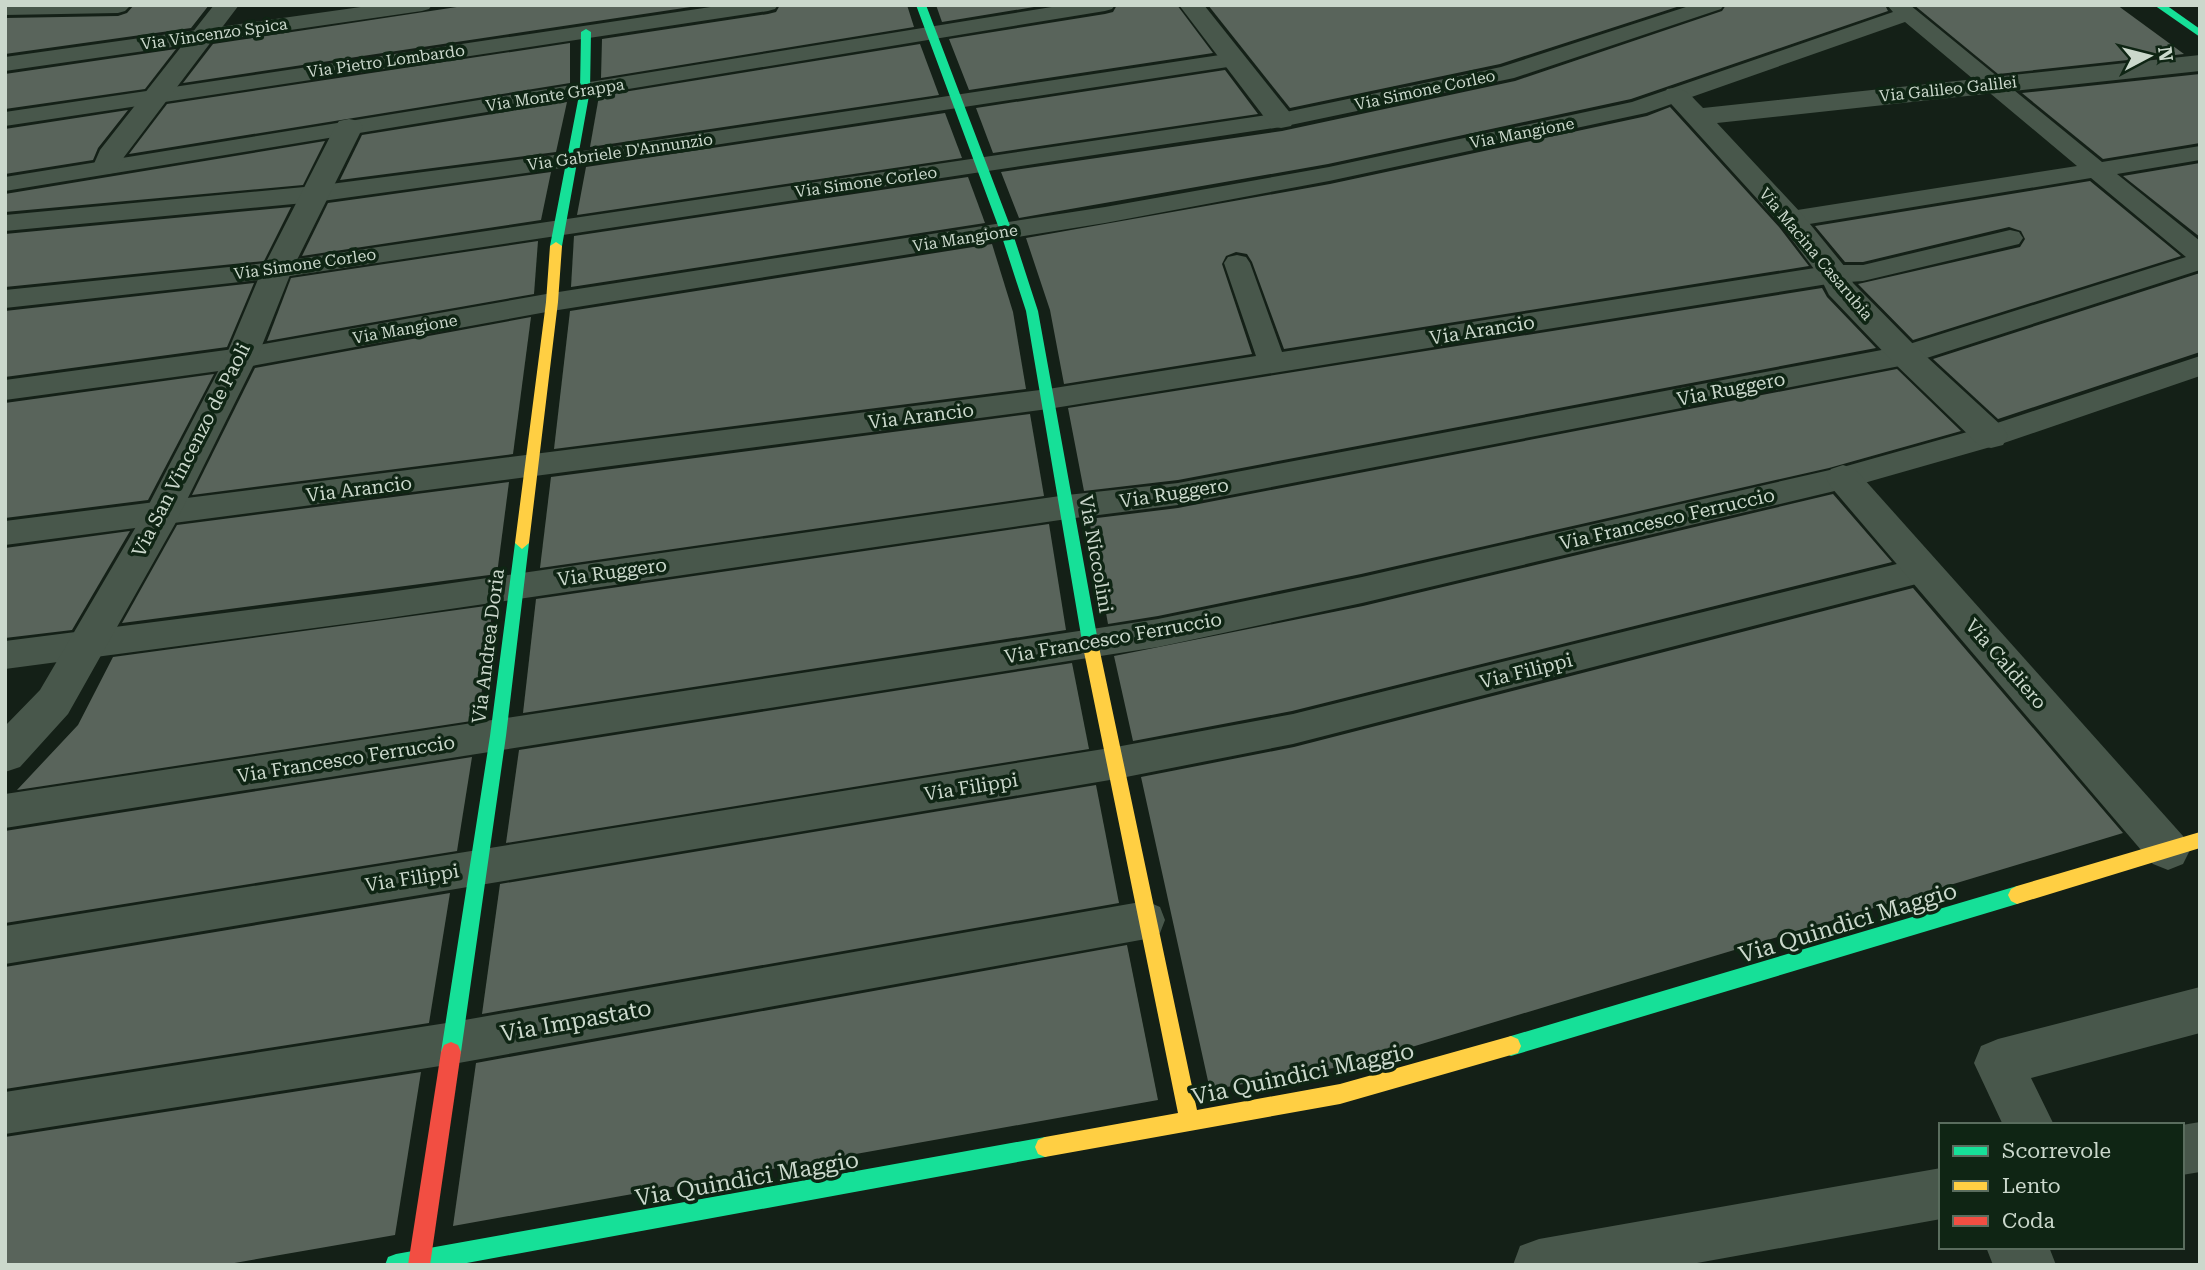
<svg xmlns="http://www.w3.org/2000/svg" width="2205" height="1270" viewBox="0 0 2205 1270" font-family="'Roboto Serif',serif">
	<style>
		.building { fill: #59645b }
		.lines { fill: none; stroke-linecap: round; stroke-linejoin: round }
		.lane { fill: #48574b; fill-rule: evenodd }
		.street { fill: #48574b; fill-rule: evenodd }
		.fast { fill: #16e098; fill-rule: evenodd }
		.slow { fill: #ffcf43; fill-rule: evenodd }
		.jam { fill: #f24e42; fill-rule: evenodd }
		.labels { text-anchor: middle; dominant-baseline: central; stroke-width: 7; stroke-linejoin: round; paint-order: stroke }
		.far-street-label { font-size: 16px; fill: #cbd8cc; stroke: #0f2514 }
		.street-label { font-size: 19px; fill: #cbd8cc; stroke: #0f2514 }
		.near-street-label { font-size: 23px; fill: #cbd8cc; stroke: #0f2514 }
	</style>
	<rect width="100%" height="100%" fill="#142017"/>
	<!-- building -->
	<g class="building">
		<polygon points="134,5 209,5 191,28 5,54 5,18 118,16 127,13"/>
		<polygon points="470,5 704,5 183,83 213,44"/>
		<polygon points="780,5 907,5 914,27 601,78 602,39 768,14 776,12"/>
		<polygon points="936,5 1046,5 942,22"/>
		<polygon points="1117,5 1177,5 1213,53 969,90 949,39 1105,14 1113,12"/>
		<polygon points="1208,5 1683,5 1500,64 1290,108"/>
		<polygon points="1726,5 1885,5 1888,11 1631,99 1328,164 1019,218 1001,172 1282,131 1515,81 1722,11"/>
		<polygon points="1914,5 2117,5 2184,54 1998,74"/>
		<polygon points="570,43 570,83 129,154 167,104"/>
		<polygon points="920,44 939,95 590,147 599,96"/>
		<polygon points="176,49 145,89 5,109 5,74"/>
		<polygon points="1225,70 1258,114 993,153 976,108"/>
		<polygon points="2200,74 2200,143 2103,159 2022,93"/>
		<polygon points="567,102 556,152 340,180 362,135"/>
		<polygon points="1670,107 1779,227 1809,266 1284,349 1252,262 1247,254 1236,252 1226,256 1222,264 1252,354 1064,384 1050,310 1026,238 1330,184 1647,116"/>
		<polygon points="128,110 98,148 93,160 5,174 5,129"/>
		<polygon points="945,113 962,158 577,215 586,167"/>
		<polygon points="325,141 303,185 5,212 5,194"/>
		<polygon points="2200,163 2200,237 2123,176"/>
		<polygon points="551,172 541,220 302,256 328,203"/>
		<polygon points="968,177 985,223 571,287 574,236"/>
		<polygon points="2090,181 2181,256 1913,340 1858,284 2020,247 2025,239 2021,231 2009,227 1863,262 1845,262 1815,226"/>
		<polygon points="291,207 264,261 5,287 5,234"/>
		<polygon points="538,241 534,294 267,341 291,278"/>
		<polygon points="992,244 1013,312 1026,389 554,449 570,311"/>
		<polygon points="2200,273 2200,352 1998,419 1933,359"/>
		<polygon points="254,283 227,347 5,377 5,311"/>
		<polygon points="1822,288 1827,297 1876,348 1178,480 1084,491 1068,408"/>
		<polygon points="531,317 513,454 192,495 255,368"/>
		<polygon points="1897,369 1961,431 1829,468 1361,574 1158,616 1108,624 1089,519 1178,508"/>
		<polygon points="214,374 148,500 5,518 5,403"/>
		<polygon points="1030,414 1044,496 540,568 551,477"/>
		<polygon points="509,482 497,574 122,623 177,525"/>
		<polygon points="1833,494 1892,562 1292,711 1133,741 1114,656 1363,606"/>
		<polygon points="1049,524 1066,630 523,713 536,599"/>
		<polygon points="130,531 72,630 5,638 5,548"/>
		<polygon points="1913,588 2123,833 1405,1049 1339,1067 1210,1090 1141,777 1294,747"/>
		<polygon points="493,605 478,720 17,790 78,725 113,657"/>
		<polygon points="1072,663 1089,749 506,843 519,750"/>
		<polygon points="472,757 457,851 5,923 5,831"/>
		<polygon points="1096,785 1119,903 482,1014 500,884"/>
		<polygon points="450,893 429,1023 5,1089 5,967"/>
		<polygon points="1127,945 1158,1100 453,1226 476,1063"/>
		<polygon points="421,1072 395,1235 223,1265 5,1265 5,1137"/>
	</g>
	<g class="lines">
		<!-- lane -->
		<g class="lane">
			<polygon points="5,5 127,5 129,7 125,11 118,13 5,15"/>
			<polygon points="375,5 432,5 429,9 422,11 5,71 5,57"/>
			<polygon points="724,5 778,5 775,9 768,11 5,126 5,112"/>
			<polygon points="1064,5 1115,5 1112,9 1105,11 5,191 5,177"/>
			<polygon points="1692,5 1724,5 1721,9 1514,78 1281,127 277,278 5,308 5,290 277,262 1281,113 1501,67"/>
			<polygon points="1887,5 1910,5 2102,162 2200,146 2200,160 2117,174 2200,241 2200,270 1905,365 1178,505 1067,519 382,619 5,669 5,641 382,593 1067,495 1178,483 1903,346 2186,257 2091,178 1791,227 1782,225 1778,219 1782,213 1791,211 2077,166 1905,22 1646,113 1329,181 1105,223 552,311 241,368 5,400 5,380 241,348 552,293 1105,207 1329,167 1632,102 1893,12"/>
			<polygon points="1233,53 1241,55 1244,60 1241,65 569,167 315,202 5,231 5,215 315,186 569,153"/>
			<polygon points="2010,230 2019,232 2023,238 2019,244 1863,281 1834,283 1048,409 5,545 5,521 1048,389 1256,356 1224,263 1228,257 1237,255 1246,257 1250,263 1282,352 1834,265 1863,265"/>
			<polygon points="2200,356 2200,376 2001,444 1843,489 1362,603 1158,647 5,828 5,794 1158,619 1362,577 1843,467 1985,427"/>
			<polygon points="1925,557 1936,561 1941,570 1936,579 1293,744 1116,779 5,964 5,926 1116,747 1293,714"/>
			<polygon points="1146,901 1160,907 1165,920 1160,933 1146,939 453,1064 5,1134 5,1092 453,1022"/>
		</g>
		<!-- street -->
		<g class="street">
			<polygon points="214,5 239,5 124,157 117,172 107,174 97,172 93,166 100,150"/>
			<polygon points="1179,5 1204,5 1291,114 1294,120 1291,126 1281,128 1271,126"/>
			<path d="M2200,55V71L1717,123L1801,213L1845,267L1853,283L1916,347L2003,427L2008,436L2003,445L1991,448L1979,445L1894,363L1829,295L1820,277L1781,225L1663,95L1667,89C1685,85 1691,96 1703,108Z"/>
			<polygon points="349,119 359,121 363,127 292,270 257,358 175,524 68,714 20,767 5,772 5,726 40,690 147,508 225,358 262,270 335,127 339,121"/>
			<polygon points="1843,465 1855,469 2183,836 2190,850 2183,864 2168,870 2153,864 1831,487 1826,478 1831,469"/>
			<polygon points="2200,987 2200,1033 2031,1078 2054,1125 2003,1125 1974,1063 1981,1046 1998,1039"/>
			<polygon points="2200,1122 2200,1172 2182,1175 2182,1125"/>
			<polygon points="1941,1168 1941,1219 1686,1265 1513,1265 1520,1246 1539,1239"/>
			<polygon points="1986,1247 2049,1247 2056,1265 1993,1265"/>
		</g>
		<!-- fast -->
		<g class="fast">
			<polygon points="916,5 926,5 1012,231 1038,311 1099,647 1097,652 1085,652 1083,647 1026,311 1000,231"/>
			<polygon points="2154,5 2166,5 2200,29 2200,37"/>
			<polygon points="586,29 591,32 590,90 562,246 556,250 550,246 580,90 581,32"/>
			<polygon points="522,537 529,543 506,736 461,1052 458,1059 451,1062 444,1059 441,1052 490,736 515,543"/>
			<polygon points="2017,886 2023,889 2026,895 2023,901 2017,904 1511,1056 1504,1053 1501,1046 1504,1039 1511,1036"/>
			<polygon points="1045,1137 1052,1140 1055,1147 1052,1154 1045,1157 456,1265 385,1265 388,1257 396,1254"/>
		</g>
		<!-- slow -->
		<g class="slow">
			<polygon points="556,242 562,246 558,302 529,543 522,549 515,543 546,302 550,246"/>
			<polygon points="1091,640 1097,642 1099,647 1197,1110 1340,1084 1511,1036 1518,1039 1521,1046 1518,1053 1340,1104 1045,1157 1038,1154 1035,1147 1038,1140 1045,1137 1178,1113 1083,647 1085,642"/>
			<polygon points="2200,832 2200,848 2017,904 2011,901 2008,895 2011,889 2017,886"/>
		</g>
		<!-- jam -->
		<polygon class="jam" points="451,1042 458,1045 461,1052 430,1265 408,1265 441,1052 444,1045"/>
	</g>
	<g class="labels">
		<!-- far-street labels -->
		<g class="far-street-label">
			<text transform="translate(214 34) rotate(-8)">Via Vincenzo Spica</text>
			<text transform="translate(386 61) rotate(-8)">Via Pietro Lombardo</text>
			<text transform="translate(1948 89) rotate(-6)">Via Galileo Galilei</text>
			<text transform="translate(1425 90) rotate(-12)">Via Simone Corleo</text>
			<text transform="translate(555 95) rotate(-9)">Via Monte Grappa</text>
			<text transform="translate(1522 133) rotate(-11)">Via Mangione</text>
			<text transform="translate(620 152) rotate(-8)">Via Gabriele D'Annunzio</text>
			<text transform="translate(866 182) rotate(-8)">Via Simone Corleo</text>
			<text transform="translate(965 238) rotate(-9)">Via Mangione</text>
			<text transform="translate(1816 254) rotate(50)">Via Macina Casarubia</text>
			<text transform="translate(305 264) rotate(-8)">Via Simone Corleo</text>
			<text transform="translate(405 329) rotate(-10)">Via Mangione</text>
		</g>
		<!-- street labels -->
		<g class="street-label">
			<text transform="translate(1482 330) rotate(-9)">Via Arancio</text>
			<text transform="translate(1731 389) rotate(-11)">Via Ruggero</text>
			<text transform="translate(921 416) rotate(-7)">Via Arancio</text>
			<text transform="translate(191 450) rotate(-63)">Via San Vincenzo de Paoli</text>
			<text transform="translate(359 489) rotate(-7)">Via Arancio</text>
			<text transform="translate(1174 493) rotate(-9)">Via Ruggero</text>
			<text transform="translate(1667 519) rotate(-13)">Via Francesco Ferruccio</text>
			<text transform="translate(1096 554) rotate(80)">Via Niccolini</text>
			<text transform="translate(612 572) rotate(-8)">Via Ruggero</text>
			<text transform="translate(1113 638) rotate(-10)">Via Francesco Ferruccio</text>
			<text transform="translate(488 646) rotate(-83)">Via Andrea Doria</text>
			<text transform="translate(2006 664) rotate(49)">Via Caldiero</text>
			<text transform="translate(1526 671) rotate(-14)">Via Filippi</text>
			<text transform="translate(346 759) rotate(-9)">Via Francesco Ferruccio</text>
			<text transform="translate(971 787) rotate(-9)">Via Filippi</text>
			<text transform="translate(412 878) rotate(-9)">Via Filippi</text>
		</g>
		<!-- near-street labels -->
		<g class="near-street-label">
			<text transform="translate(1848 923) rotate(-17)">Via Quindici Maggio</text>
			<text transform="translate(576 1021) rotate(-10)">Via Impastato</text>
			<text transform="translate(1303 1074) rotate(-12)">Via Quindici Maggio</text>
			<text transform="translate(747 1179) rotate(-10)">Via Quindici Maggio</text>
		</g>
	</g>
	<!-- border -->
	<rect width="2205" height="1270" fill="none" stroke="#cbd8cc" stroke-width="14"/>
	<!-- legend -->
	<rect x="1939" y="1123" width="245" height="126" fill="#0f2514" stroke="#5a6d5e" stroke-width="2"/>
	<rect x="1953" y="1146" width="35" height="10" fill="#16e098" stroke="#5a6d5e" stroke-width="2"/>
	<text x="2002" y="1158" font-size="21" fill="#cbd8cc">Scorrevole</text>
	<rect x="1953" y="1181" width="35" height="10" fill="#ffcf43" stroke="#5a6d5e" stroke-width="2"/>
	<text x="2002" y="1193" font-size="21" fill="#cbd8cc">Lento</text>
	<rect x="1953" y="1216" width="35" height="10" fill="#f24e42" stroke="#5a6d5e" stroke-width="2"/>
	<text x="2002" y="1228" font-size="21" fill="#cbd8cc">Coda</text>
	<!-- north arrow -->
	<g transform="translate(2149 56) rotate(83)" stroke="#0f2514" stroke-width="5" paint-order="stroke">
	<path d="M0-5L12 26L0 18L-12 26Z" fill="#cbd8cc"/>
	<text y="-10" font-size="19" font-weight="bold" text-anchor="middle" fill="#cbd8cc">N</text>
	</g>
</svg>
